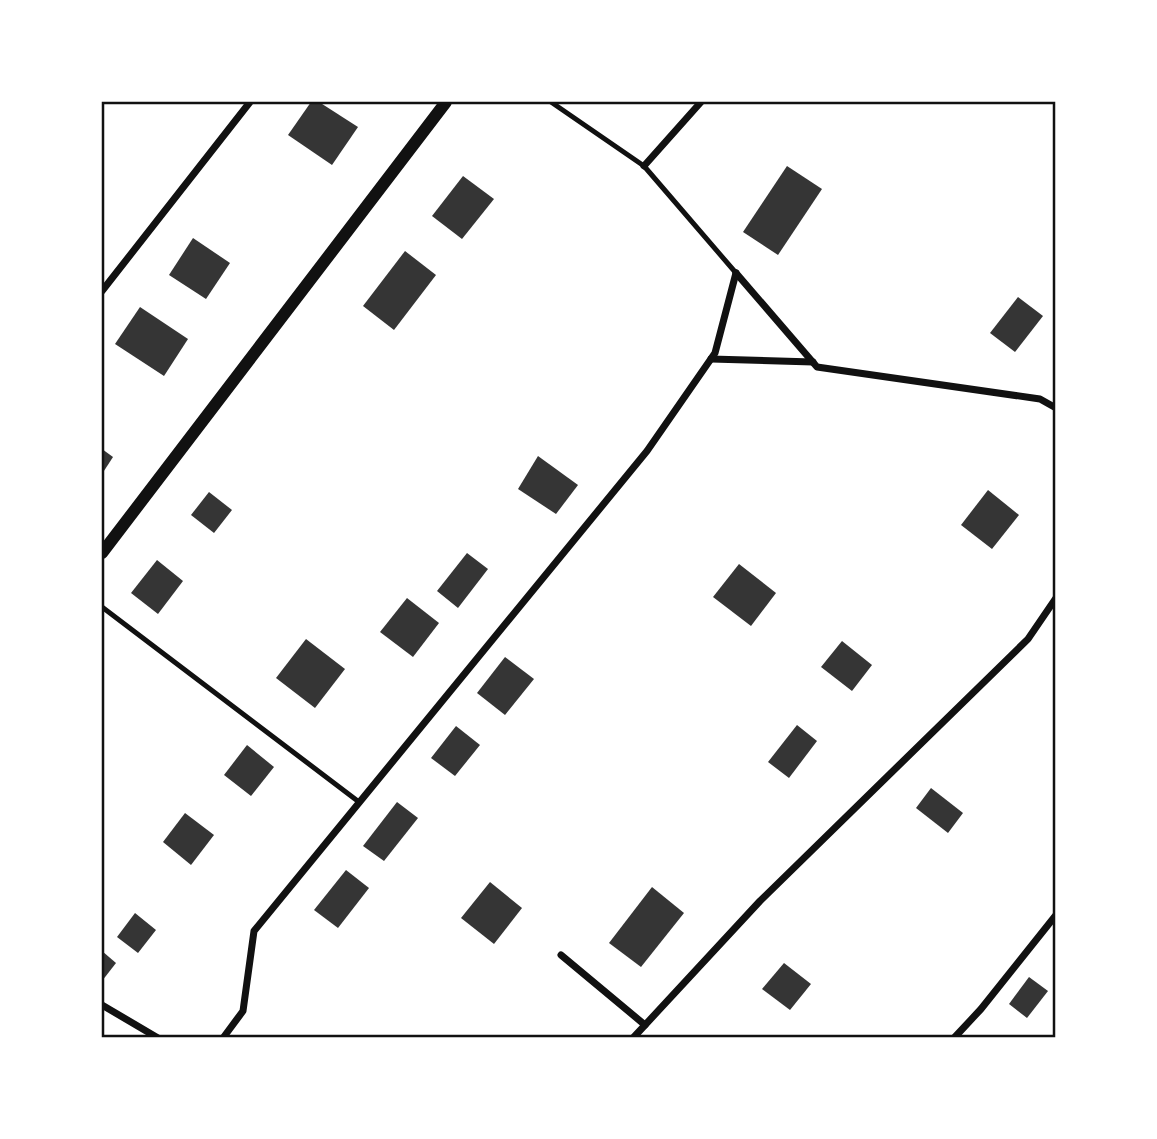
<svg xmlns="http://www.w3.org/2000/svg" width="1157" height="1139" viewBox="0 0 1157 1139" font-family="Lato,sans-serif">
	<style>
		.building { fill: #353535 }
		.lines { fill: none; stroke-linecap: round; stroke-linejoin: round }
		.service { stroke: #111; stroke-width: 5 }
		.minor { stroke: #111; stroke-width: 7 }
		.tertiary { stroke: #111; stroke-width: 12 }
		.neatline { fill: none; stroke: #111; stroke-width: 2.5 }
	</style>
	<rect width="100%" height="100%" fill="#fff"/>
	<!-- building -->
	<g class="building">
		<polygon points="311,102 319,102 358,127 332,165 288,135"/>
		<polygon points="787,166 822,189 778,255 743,232"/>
		<polygon points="463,176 494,199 462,239 432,216"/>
		<polygon points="193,238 230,263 206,299 169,275"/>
		<polygon points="405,251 436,275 394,330 363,306"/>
		<polygon points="1018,297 1043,316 1015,352 990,333"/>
		<polygon points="140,307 188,339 164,376 115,344"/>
		<polygon points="102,449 113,457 102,474"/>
		<polygon points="538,456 578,485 556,514 518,489"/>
		<polygon points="988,490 1019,515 992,549 961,525"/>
		<polygon points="209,492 232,510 214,533 191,515"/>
		<polygon points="467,553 488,569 458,608 437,591"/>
		<polygon points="157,560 183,581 158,614 131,593"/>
		<polygon points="739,564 776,593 751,626 713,597"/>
		<polygon points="407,598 439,623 413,657 380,632"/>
		<polygon points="306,639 345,669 315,708 276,678"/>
		<polygon points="842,641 872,665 852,691 821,667"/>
		<polygon points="505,657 534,679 505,715 477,693"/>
		<polygon points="797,725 817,741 789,778 768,762"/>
		<polygon points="456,726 480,745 455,776 431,758"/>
		<polygon points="247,745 274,767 251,796 224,775"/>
		<polygon points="931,788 963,813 948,833 916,808"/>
		<polygon points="397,802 418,818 384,861 363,846"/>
		<polygon points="185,813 214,835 191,865 163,842"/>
		<polygon points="346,870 369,888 338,928 314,910"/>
		<polygon points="490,882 522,908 494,944 461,918"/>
		<polygon points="652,887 684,913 641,967 609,943"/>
		<polygon points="135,913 156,930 138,953 117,937"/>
		<polygon points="102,951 116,963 102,981"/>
		<polygon points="784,963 811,984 790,1010 762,989"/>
		<polygon points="1029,977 1048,991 1027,1018 1009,1004"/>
	</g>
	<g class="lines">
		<!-- service -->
		<g class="service">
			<polyline points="551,102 644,166 736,273"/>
			<polyline points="102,607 359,802"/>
		</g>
		<!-- minor -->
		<g class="minor">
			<polyline points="644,166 701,102"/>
			<polyline points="736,273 817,367 1040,399 1056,408"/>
			<polyline points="102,291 250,102"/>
			<polyline points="711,359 813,362"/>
			<polyline points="561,955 645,1025"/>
			<polyline points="102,1005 158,1038"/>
			<polyline points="223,1038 243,1011 254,931 647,451 715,353 736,273"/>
			<polyline points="633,1038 760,901 1028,639 1056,598"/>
			<polyline points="954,1038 981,1009 1056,915"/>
		</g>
		<!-- tertiary -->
		<polyline class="tertiary" points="102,553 446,102"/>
	</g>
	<!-- border -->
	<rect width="1157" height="1139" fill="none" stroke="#ffffff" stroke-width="206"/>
	<rect x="103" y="103" width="951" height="933" class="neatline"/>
</svg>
